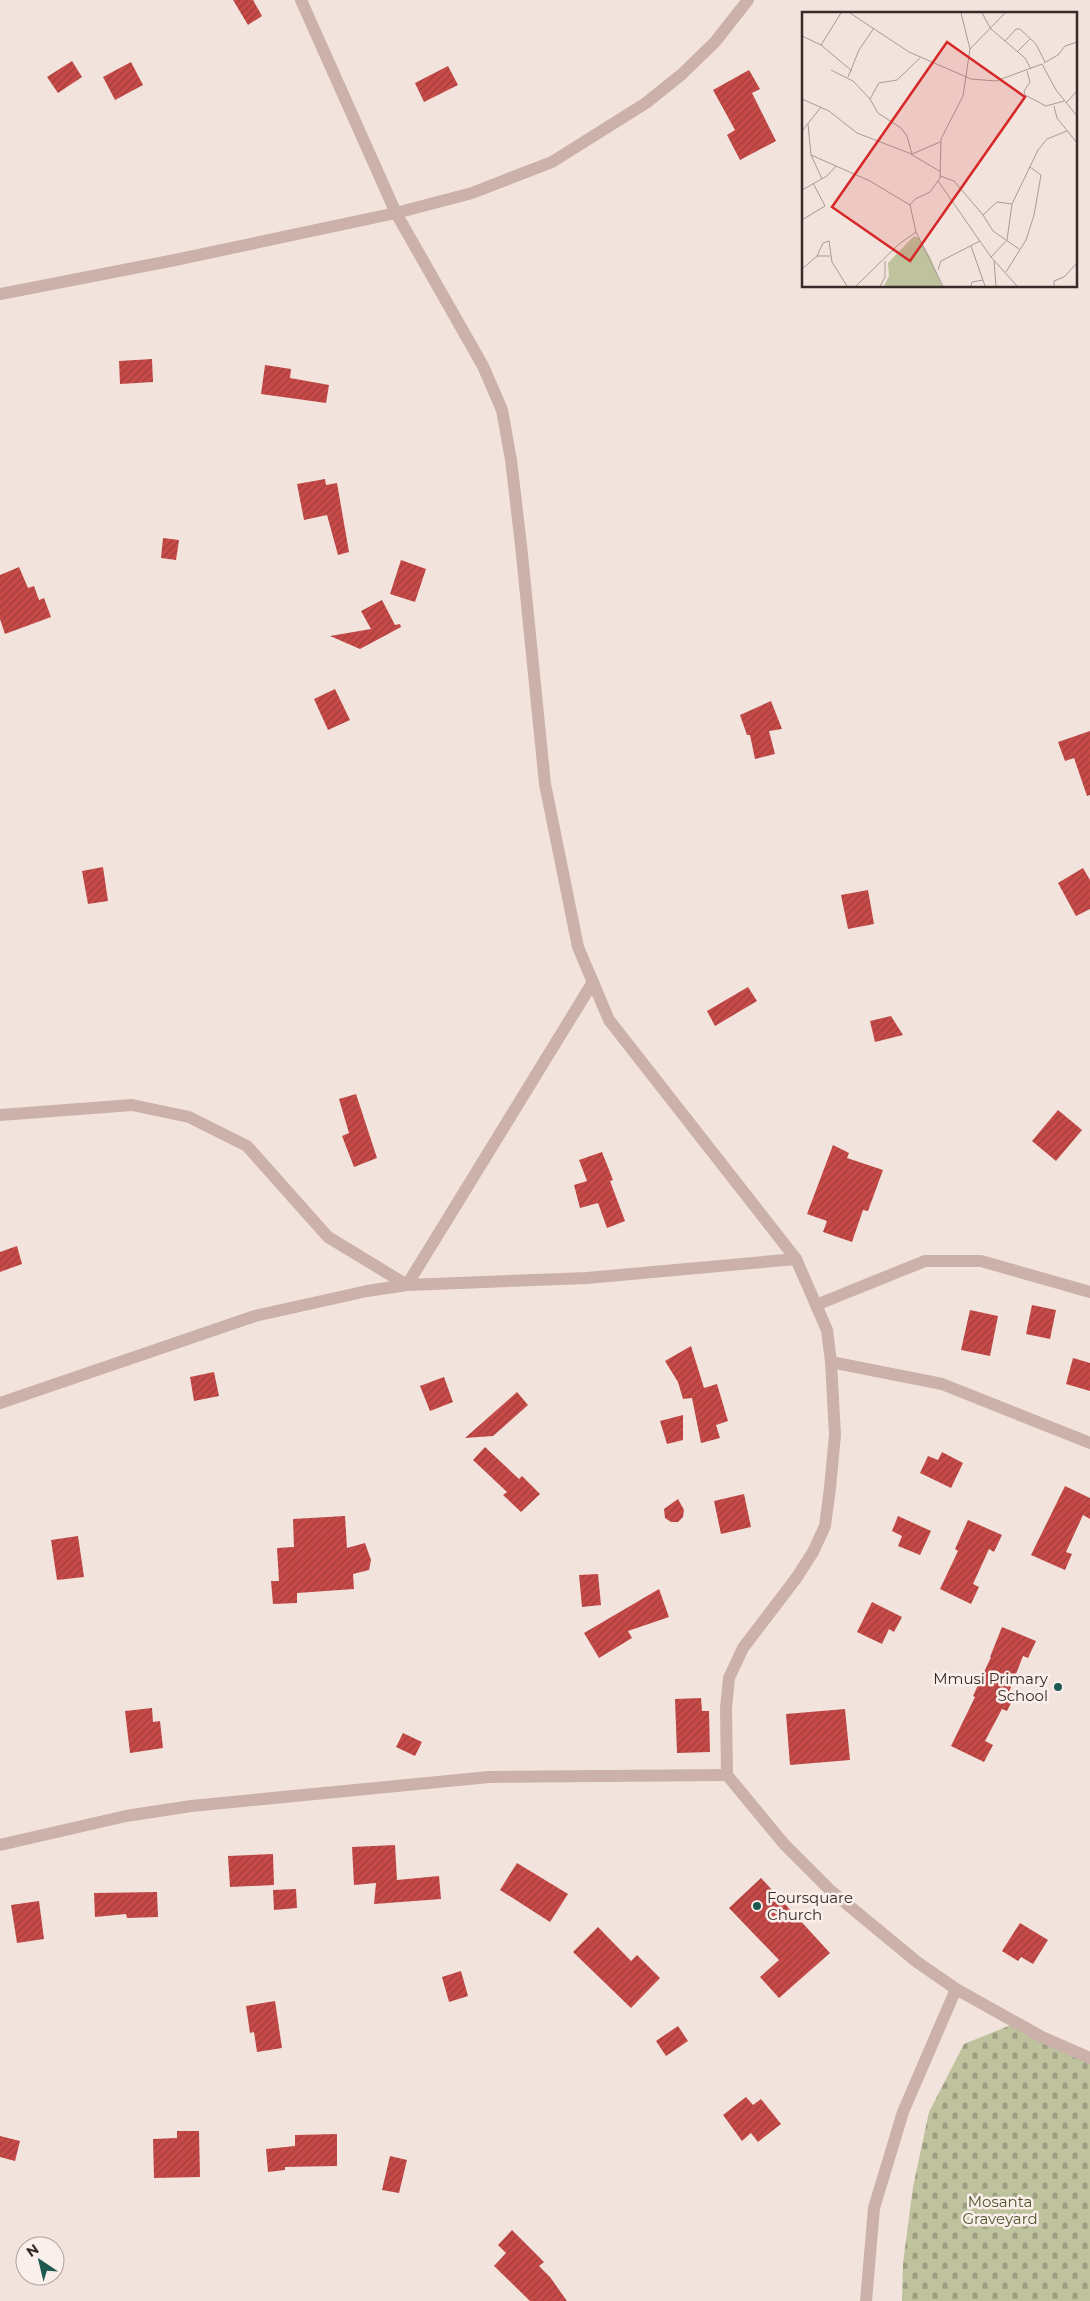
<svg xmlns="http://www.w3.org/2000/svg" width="1090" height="2301" viewBox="0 0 1090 2301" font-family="Montserrat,sans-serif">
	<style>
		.cemetery { fill: url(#cemetery-stones) }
		.building { fill: url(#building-hatch) }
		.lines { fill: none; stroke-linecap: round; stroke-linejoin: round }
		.minor { stroke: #cbb1a9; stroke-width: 12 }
		.poi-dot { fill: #1e5950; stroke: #faefea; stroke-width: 2 }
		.labels { text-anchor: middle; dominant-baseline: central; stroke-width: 5; stroke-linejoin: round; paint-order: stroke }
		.poi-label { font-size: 15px; fill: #382a29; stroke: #faefea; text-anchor: end }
		.park-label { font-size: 15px; fill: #50562d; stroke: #faefea }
		.inset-road { fill: none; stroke: #a89a95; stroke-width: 1 }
		.view { fill: #d62828; fill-opacity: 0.15; stroke: #d62828; stroke-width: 2.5 }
		.inset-edge { fill: none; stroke: #382a29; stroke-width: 2.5 }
	</style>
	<defs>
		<pattern id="cemetery-stones" width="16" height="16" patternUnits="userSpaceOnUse" patternTransform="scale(1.25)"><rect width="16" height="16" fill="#bec29d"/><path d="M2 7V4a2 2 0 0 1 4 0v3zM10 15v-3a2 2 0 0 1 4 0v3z" fill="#9b9e80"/></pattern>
		<pattern id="building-hatch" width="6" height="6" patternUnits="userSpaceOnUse" patternTransform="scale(1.25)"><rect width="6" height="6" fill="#c64a48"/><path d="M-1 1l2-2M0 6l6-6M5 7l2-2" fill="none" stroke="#a23e3c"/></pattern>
	</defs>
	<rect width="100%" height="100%" fill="#f2e4dd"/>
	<!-- cemetery -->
	<polygon class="cemetery" points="1016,2023 1090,2055 1090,2301 902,2301 903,2263 913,2187 929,2112 964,2044"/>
	<!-- building -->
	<g class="building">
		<polygon points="233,0 253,0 262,16 248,25"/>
		<polygon points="72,61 82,77 58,93 47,77"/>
		<polygon points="131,62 143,85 115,100 103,77"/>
		<polygon points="448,66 458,85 424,102 415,83"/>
		<polygon points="749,70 760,89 752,93 776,141 740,160 727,135 735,130 713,90"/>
		<polygon points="152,359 153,382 120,384 119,361"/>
		<polygon points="265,365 291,369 290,378 329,385 326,403 261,394"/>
		<polygon points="325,479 326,485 337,483 349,552 338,555 327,515 304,520 297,484"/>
		<polygon points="163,538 179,540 176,560 161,558"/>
		<polygon points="401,560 426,569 415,602 390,594"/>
		<polygon points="19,567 28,588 34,586 39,600 44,598 51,617 5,634 0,619 0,575"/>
		<polygon points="382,600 395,625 400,624 401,627 360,649 330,636 371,629 361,611"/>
		<polygon points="335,689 350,720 328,730 314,699"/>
		<polygon points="771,701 782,729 769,731 775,754 755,759 750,735 747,735 740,715"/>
		<polygon points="1090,731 1090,795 1087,796 1074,758 1065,761 1058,742"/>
		<polygon points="103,867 108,901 88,904 82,871"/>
		<polygon points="1083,868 1090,880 1090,909 1076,916 1058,883"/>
		<polygon points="868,890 874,924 848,929 841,895"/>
		<polygon points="748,987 757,1001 715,1026 707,1011"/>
		<polygon points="891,1016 903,1035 875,1042 870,1021"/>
		<polygon points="356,1094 377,1158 354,1167 342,1136 349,1133 339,1099"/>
		<polygon points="1058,1110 1082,1130 1056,1161 1032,1141"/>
		<polygon points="833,1145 849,1153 847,1158 883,1170 868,1211 863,1210 852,1242 823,1232 827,1221 807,1214"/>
		<polygon points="602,1152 613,1180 610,1181 625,1221 607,1228 598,1203 580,1208 574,1185 587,1181 579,1160"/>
		<polygon points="17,1246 22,1264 0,1272 0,1252"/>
		<polygon points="1032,1305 1056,1310 1050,1339 1026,1334"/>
		<polygon points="970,1310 998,1316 990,1356 961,1350"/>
		<polygon points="691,1346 704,1388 717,1384 728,1421 716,1425 720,1438 701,1443 692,1398 683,1399 678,1382 665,1361"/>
		<polygon points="1073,1358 1090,1363 1090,1391 1066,1384"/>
		<polygon points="214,1372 219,1396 194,1401 190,1377"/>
		<polygon points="444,1377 453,1402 430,1411 420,1386"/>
		<polygon points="517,1392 528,1405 493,1436 465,1438"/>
		<polygon points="683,1415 683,1440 667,1444 660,1421"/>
		<polygon points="485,1447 519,1479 522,1476 540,1494 521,1512 503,1495 507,1492 473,1460"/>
		<polygon points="942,1452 963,1463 951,1488 920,1473 928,1456 938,1460"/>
		<polygon points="1065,1486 1090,1498 1090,1519 1083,1515 1066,1552 1072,1554 1065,1570 1031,1555"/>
		<polygon points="744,1494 751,1527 721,1534 714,1501"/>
		<polygon points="678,1499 684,1510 683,1517 678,1522 671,1522 665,1518 664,1509"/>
		<polygon points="345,1516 347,1548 365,1543 371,1560 369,1570 353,1574 354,1589 297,1593 297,1603 273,1604 271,1581 279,1581 277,1548 294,1547 293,1519"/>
		<polygon points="898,1516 931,1531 920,1555 898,1546 902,1536 892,1531"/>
		<polygon points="968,1520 1002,1535 994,1552 989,1549 973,1584 979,1587 971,1604 940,1589 958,1551 955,1549"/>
		<polygon points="78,1536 84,1577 57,1580 51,1540"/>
		<polygon points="598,1574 601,1605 582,1607 579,1575"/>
		<polygon points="659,1589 669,1617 628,1631 632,1638 599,1658 584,1633"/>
		<polygon points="872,1602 902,1617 894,1632 889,1629 882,1644 857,1632"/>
		<polygon points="1002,1627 1036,1641 1028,1658 1023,1656 1009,1692 1015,1695 1007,1711 1002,1709 985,1741 993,1745 984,1762 951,1746 975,1697 973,1696 991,1657 990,1657"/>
		<polygon points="701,1698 702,1711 709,1711 710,1752 677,1753 675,1699"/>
		<polygon points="152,1708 153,1722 160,1721 163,1748 130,1753 125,1711"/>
		<polygon points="845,1709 850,1760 790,1765 786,1714"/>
		<polygon points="403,1733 422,1742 415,1756 396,1747"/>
		<polygon points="395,1845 397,1880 439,1876 441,1899 374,1904 376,1883 354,1885 352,1847"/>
		<polygon points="273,1854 274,1885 230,1887 228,1856"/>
		<polygon points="517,1863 568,1894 550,1922 500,1890"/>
		<polygon points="761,1878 830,1953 779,1998 760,1977 779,1960 729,1908"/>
		<polygon points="296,1889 297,1908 274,1910 273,1890"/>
		<polygon points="157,1892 158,1917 127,1918 126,1914 95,1917 94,1893"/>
		<polygon points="39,1901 44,1939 17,1943 11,1905"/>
		<polygon points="1020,1923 1048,1940 1033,1964 1021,1957 1018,1961 1002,1951"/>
		<polygon points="598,1927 631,1961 637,1955 660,1978 631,2008 573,1952"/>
		<polygon points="461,1971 468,1996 449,2002 442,1977"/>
		<polygon points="275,2001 282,2048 257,2052 254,2032 250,2033 246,2006"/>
		<polygon points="678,2026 688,2041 666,2056 656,2041"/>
		<polygon points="746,2097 753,2105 761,2099 781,2124 758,2142 751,2133 742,2141 723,2115"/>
		<polygon points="177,2131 199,2131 200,2177 154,2178 153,2139 177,2138"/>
		<polygon points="337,2134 337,2166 285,2167 285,2170 268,2172 266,2149 295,2146 295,2135"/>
		<polygon points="0,2136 20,2141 15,2161 0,2157"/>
		<polygon points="390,2156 407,2160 399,2193 382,2190"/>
		<polygon points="512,2230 544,2262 539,2266 550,2277 567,2301 530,2301 494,2266 506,2253 498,2245"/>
	</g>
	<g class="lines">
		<!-- minor -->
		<g class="minor">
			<polyline points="301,0 396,213 483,366 502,410 511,460 521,545 545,784 578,947 609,1020 796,1259 827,1330 831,1362 835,1435 830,1488 825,1526 813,1552 797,1577 743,1648 729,1678 726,1708 727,1775 784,1844 831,1891 917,1962 956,1989 1042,2037 1090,2058"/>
			<polyline points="0,294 175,260 396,213 472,193 552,162 646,103 682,74 715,42 748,0"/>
			<polyline points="0,1115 132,1105 189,1117 247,1146 328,1237 407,1285 593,982"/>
			<polyline points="816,1305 925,1261 981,1261 1090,1292"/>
			<polyline points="831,1362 942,1384 1090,1443"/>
			<polyline points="0,1403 255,1316 367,1291 407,1285 587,1278 796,1259"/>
			<polyline points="0,1845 126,1816 191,1806 489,1777 727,1775"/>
			<polyline points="866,2301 874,2208 903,2112 956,1989"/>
		</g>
	</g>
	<!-- markers -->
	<g class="poi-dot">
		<circle cx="1058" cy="1687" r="5"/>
		<circle cx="757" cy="1906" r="5"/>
	</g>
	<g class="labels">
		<!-- poi labels -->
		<g class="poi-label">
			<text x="1048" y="1678">Mmusi Primary<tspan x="1048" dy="17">School</tspan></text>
			<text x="767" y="1897" text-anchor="start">Foursquare<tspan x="767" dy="17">Church</tspan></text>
		</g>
		<!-- park labels -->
		<g class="park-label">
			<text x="1000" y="2201">Mosanta<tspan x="1000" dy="17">Graveyard</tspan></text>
		</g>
	</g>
	<!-- overview -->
	<g transform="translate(802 12)">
		<rect width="275" height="275" fill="#f2e4dd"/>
		<path d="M112,224L117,226L128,245L140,274H82L87,264L86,251Z" fill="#bec29d"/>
		<path class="inset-road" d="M48,1L107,40L169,67L194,69L240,52L254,78L275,104M180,1L189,17L223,46L229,57M0,24L19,33L50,59M203,29L214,17H218L234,32L243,50M19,33L39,1M168,37L203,1M215,40L228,27M242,51L256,43L263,34L275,30M29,58L51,69L68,87L76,101L99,116L105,124L110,142L138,130M225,59L228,70L222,79L223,83L244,94L262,89M46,65L57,38L72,16M0,87L27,99L55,121L107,141L139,160M68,87L77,71L95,68L118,46M264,91L275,79M252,94L255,106L275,131M6,112L9,143L20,167M0,119L19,95M9,143L68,169L108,193M138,164L152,169L181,203L195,190L210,192M136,169L189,245L215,274M0,178L25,164L34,154M181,203L191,219L217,237M0,208L23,194L11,171M169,234L183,274M15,244L21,231L27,229L30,250L45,274M189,245L205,228L210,192L236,138L245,127L265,119M192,249L194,274M0,257L15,244H28M136,258L139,249L178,229M204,260L224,228L232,203L239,163L228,155M54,274L97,232L114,220M78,274L83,265V249M141,274L114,220L108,193L113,187L128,180L138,166L139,127L161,84L168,37L159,1M169,274L170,270L181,268M252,274V269L262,265L275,251"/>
		<path class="view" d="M145,30L223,85L108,249L30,195Z"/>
		<rect width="275" height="275" class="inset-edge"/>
	</g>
	<!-- north arrow -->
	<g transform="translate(40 2261) rotate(325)"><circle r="24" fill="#faefea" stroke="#aca09d"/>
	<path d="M0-4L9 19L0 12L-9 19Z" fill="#1e5950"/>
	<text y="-8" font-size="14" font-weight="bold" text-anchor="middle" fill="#382a29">N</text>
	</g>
</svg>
